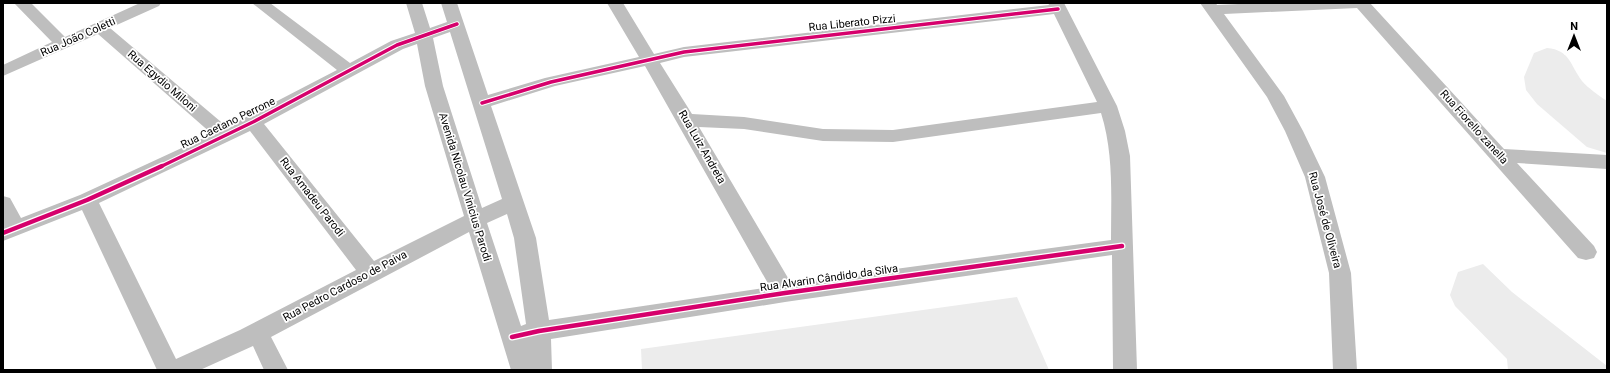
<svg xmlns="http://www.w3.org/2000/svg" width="1610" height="373" viewBox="0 0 1610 373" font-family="Roboto,sans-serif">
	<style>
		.green { fill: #ececec }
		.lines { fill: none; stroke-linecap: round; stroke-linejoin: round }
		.street { fill: #bebebe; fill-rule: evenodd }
		.cycleway-far1-casing { stroke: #fff; stroke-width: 5.5 }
		.cycleway-casing { stroke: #fff; stroke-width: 7 }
		.cycleway-far1 { stroke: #d6006c; stroke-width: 3.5 }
		.cycleway { stroke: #d6006c; stroke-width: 4.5 }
		.labels { text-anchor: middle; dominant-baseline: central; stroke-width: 3.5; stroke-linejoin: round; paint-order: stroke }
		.street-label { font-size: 11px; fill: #000; stroke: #fff }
	</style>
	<rect width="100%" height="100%" fill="#fff"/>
	<!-- green -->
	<g class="green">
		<path d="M1547,48C1570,50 1570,65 1582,81C1588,88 1599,96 1607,101V153L1587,147L1537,104L1526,90L1524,77L1534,53Z"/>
		<polygon points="1483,264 1512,292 1607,366 1607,370 1508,370 1507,359 1455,306 1450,295 1458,272"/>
		<polygon points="1017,297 1049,370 642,370 641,349"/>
	</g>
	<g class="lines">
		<!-- street -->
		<g class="street">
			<path d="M14,3H31L65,37L140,3H161L159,6L110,28L227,127L337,70L252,3H270L350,63L391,41L415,33L406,3H422L430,28L447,22L441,3H457L488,95L545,78L639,57L607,3H623L654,54L684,47L1049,5L1048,3H1064L1117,106L1125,131L1130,156L1137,370H1113L1112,255L785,302L551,339L552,370H511L469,232L271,337L288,370H264L253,346L200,370H157L82,210L3,241V196L10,198L21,218L80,195L212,134L98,34L3,76V65L52,42ZM1054,14L1097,102L893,130L823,129L744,117L692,114L660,63L684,57ZM450,32L502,199L482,208L443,86L433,38ZM417,44L425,86L464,216L374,261L264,124L403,49ZM645,66L770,287L549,320L536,238L491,106L555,86ZM1101,113C1114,154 1111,197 1111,240L791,283L699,127L744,129L823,141L893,142ZM250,131L356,270L240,330L176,359L99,203ZM507,214L514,238L526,324L521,326L487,223Z"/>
			<polygon points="1200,3 1216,3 1217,5 1260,3 1370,3 1504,149 1607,155 1607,169 1517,163 1594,246 1597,252 1594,258 1586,260 1578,258 1357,8 1224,14 1284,96 1303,131 1325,177 1351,273 1357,370 1333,370 1329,273 1305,177 1285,131 1267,97"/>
		</g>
		<!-- cycleway-far1 casing -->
		<g class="cycleway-far1-casing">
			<g id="cycleway-far1">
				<polyline points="482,103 551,82 684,52 1058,9"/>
				<polyline points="160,167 253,122 397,45 457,24"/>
			</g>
		</g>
		<!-- cycleway casing -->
		<g class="cycleway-casing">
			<g id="cycleway">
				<polyline points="3,233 87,200 162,166"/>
				<polyline points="512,337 539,331 785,293 1122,246"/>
			</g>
		</g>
		<!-- cycleway-far1 -->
		<use href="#cycleway-far1" class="cycleway-far1"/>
		<!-- cycleway -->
		<use href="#cycleway" class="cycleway"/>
	</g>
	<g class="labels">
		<!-- street labels -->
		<g class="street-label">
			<text transform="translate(852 23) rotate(-6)">Rua Liberato Pizzi</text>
			<text transform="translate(78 37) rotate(-24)">Rua João Coletti</text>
			<text transform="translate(162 81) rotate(41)">Rua Egydio Miloni</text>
			<text transform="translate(228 123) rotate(-26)">Rua Caetano Perrone</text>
			<text transform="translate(1474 127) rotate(48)">Rua Fiorello zanella</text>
			<text transform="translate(702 147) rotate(60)">Rua Luiz Andreta</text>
			<text transform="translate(465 187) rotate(73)">Avenida Nicolau Vinicius Parodi</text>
			<text transform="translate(312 197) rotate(52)">Rua Amadeu Parodi</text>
			<text transform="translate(1325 220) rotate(75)">Rua José de Oliveira</text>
			<text transform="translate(829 278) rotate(-8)">Rua Alvarin Cândido da Silva</text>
			<text transform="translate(345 286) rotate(-28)">Rua Pedro Cardoso de Paiva</text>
		</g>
	</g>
	<!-- border -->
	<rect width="1610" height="373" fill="none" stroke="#000000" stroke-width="8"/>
	<!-- north arrow -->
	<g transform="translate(1574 36)" stroke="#ffffff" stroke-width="3" paint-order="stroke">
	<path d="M0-3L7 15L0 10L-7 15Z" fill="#000000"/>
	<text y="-6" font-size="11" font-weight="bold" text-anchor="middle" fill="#000000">N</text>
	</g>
</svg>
